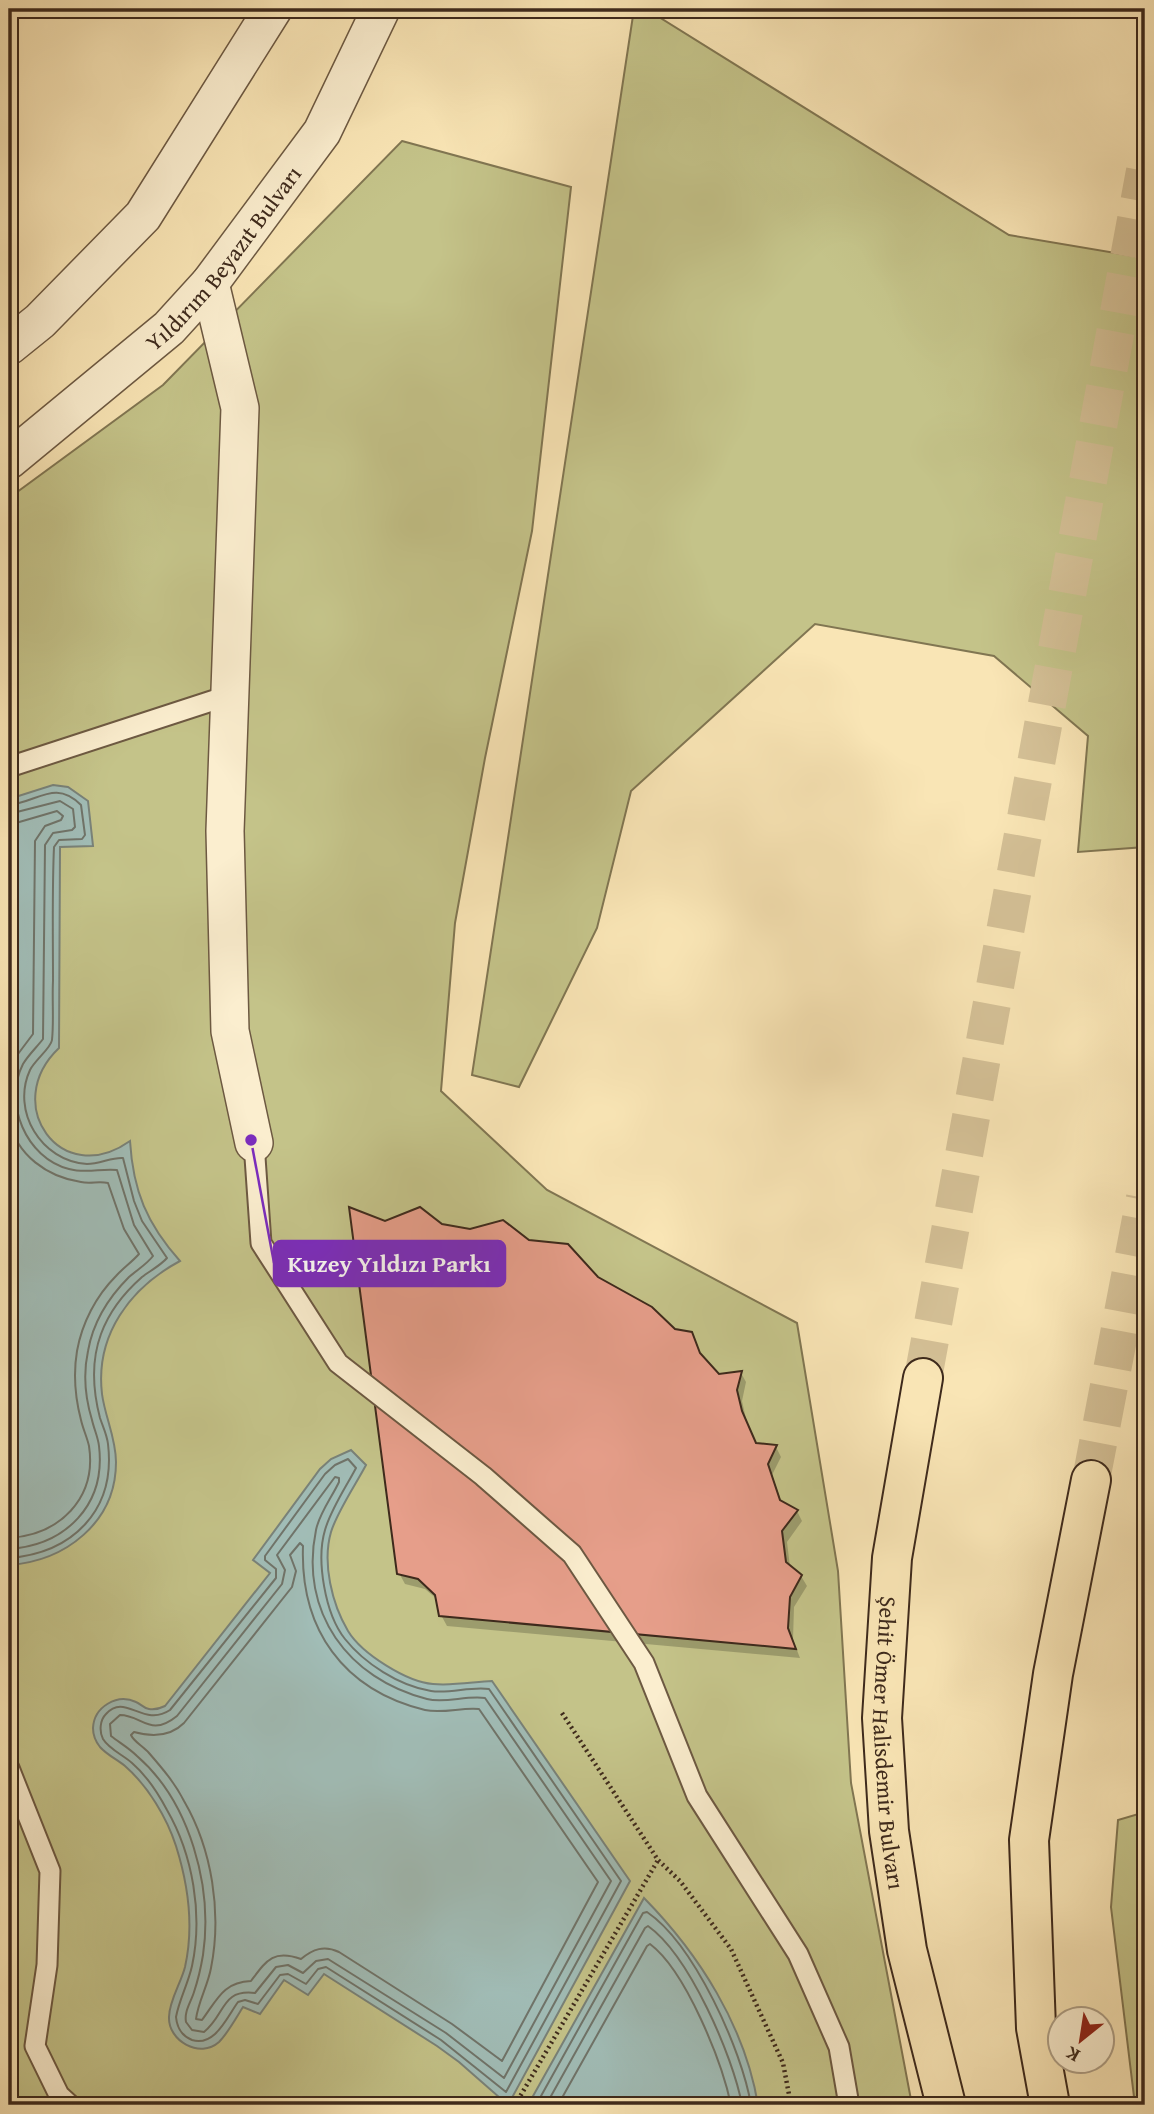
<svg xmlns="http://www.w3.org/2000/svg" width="1154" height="2114" viewBox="0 0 1154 2114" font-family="'Gentium Book Plus',serif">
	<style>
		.green { fill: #c4c389; stroke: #817652; stroke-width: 2 }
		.water { fill: #a1bdb7; stroke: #798279; stroke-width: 2 }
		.shadow { fill: #0003 }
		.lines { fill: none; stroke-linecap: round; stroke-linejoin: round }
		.shore { stroke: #70746a; stroke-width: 2 }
		.building { fill: #e69e8a; stroke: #3e2a1c; stroke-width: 2 }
		.trunk-tunnel { stroke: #d4c096; stroke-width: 38; stroke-dasharray: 38 19; stroke-linecap: butt }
		.service-casing { stroke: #6d5942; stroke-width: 23 }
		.minor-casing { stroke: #6d5942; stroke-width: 40 }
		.trunk-casing { stroke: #3e2a1c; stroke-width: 42 }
		.path { stroke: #3e2a1c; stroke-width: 4.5; stroke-dasharray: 2 3.5; stroke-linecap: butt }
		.service { stroke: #fbeecf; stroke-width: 19 }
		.minor { stroke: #fbeecf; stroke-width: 37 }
		.trunk { stroke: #f9e5b5; stroke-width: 38 }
		.labels { text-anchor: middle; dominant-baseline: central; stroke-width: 5; stroke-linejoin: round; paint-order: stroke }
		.street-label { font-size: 23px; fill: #3e2a1c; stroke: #fbeecf }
		.leader { fill: none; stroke: #7b2cbf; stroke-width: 2.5 }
		.callout-dot { fill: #7b2cbf; stroke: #fbeecf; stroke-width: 2.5 }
		.callout { fill: #7b2cbf; stroke: #7b2cbf; stroke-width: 2.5 }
		.callout-label { font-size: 24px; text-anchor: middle; font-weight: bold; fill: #fff }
	</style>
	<rect width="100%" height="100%" fill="#f9e5b5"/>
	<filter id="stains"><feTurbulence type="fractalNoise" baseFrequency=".00286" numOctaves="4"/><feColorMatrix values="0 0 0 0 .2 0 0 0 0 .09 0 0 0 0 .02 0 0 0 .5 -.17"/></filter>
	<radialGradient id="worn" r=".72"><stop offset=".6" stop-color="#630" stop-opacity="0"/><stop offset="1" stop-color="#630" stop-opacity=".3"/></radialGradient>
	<!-- green -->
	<g class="green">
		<polygon points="634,9 646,9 1009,235 1145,258 1145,847 1078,852 1088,736 994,656 815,624 631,791 597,928 519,1087 472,1075"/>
		<polygon points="402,141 571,187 532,531 485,758 455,923 441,1091 547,1190 797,1323 838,1571 851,1783 912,2105 9,2105 9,498 163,385"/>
		<polygon points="1145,1812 1145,2105 1135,2105 1111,1907 1118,1820"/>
	</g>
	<!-- water -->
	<g class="water">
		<path d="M53,785L68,787L88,801L93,846L60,847L59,1048C0,1104 61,1190 130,1141C133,1191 147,1224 180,1261C130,1288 95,1335 102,1394C105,1417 116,1438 116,1462C116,1523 65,1561 9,1565V799Z"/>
		<path d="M351,1450L366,1465C356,1484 337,1512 331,1532C322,1563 332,1604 348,1631C362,1654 407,1682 433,1684C452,1686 473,1682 492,1681L630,1881L508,2105L459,2062L437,2046L324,1974L308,1995L284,1980L260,2014L243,2007C236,2018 228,2033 219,2042C200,2059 168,2041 169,2017C169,2001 181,1983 185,1967C194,1927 188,1884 176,1846C167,1818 148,1786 125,1766C118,1760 107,1755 100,1747C96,1742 93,1734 93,1728C94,1707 117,1693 136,1702C141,1704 143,1708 149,1709C155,1710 159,1709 165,1706L270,1573L253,1560L320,1469L331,1459Z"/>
		<path d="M644,1898C699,1954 745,2026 758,2105H528Z"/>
	</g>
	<!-- shadow -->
	<polygon class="shadow" points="385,1223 442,1225 529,1242 597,1278 674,1331 691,1334 702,1358 719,1376 741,1373 746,1382 742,1401 747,1423 757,1445 776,1447 781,1457 772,1475 782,1503 797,1511 802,1521 787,1542 790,1567 801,1576 807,1586 794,1607 793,1640 800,1658 447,1626 441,1615 438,1600 425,1589 405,1584 399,1573"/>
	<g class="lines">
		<!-- shore -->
		<g class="shore">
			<path d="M9,805C38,802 55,779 81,805L85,835L82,839L59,840L54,847C52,891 53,936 53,981C52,1000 54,1021 52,1040C51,1048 35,1060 30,1070C11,1111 41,1161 87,1164C100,1164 112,1157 123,1158L134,1201L142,1221L167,1258C161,1265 150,1271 142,1277C125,1292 109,1312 101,1334C91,1361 93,1391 100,1418C103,1427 107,1435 108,1444C116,1511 72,1553 9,1558"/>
			<path d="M9,814L60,801L73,809L75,827L72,830L53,833L45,845L43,1039C37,1047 29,1054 23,1064C3,1103 26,1158 69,1169C87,1174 101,1168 117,1170L134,1225L153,1256C147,1264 137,1270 129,1277C109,1297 93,1322 88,1351C83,1374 85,1397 92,1420C94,1429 98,1437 99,1446C106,1505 66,1545 9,1549"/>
			<polyline points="9,825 57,811 63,816 61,820 45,826 35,841 33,1034 15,1058 9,1074"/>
			<path d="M9,1121C17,1155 47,1177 81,1182C90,1184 99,1181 108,1183L124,1229L139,1254C132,1262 123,1268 116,1276C96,1296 82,1323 77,1351C73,1375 75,1397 81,1420C83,1429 87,1437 89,1446C97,1499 59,1535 9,1538"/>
			<path d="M348,1459L356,1468C346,1487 331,1509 325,1530C316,1560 325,1614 345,1639C364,1663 399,1686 431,1691C450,1694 471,1686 489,1689L621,1881L506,2092L441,2040L326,1967L318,1969L306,1984L288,1974L280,1975L258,2004L245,2000L238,2002C227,2017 215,2047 192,2040C182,2036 177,2028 176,2017C179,2000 188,1984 192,1966C203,1915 193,1855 167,1810C158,1793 146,1775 132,1763C123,1755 109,1749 103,1739C99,1731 100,1720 106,1714C125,1692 143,1728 170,1710L276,1578V1569L265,1560V1556L325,1474L335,1465Z"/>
			<path d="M335,1477L339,1478V1482C332,1497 319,1514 316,1530C299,1612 348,1679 427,1699C445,1704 466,1695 485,1698L611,1881L504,2078L446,2033L328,1959L316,1961L303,1973L288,1965L276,1967L255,1993C221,1989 226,2014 204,2032L192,2030L186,2022C184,2011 191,2002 194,1992C198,1980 201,1967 203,1955C213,1887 190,1802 137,1756C129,1748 120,1743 111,1736L110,1724L120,1715C142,1715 150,1738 177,1716L282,1584L285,1570L277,1555Z"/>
			<path d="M300,1543L303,1546C300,1629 343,1690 425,1710C443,1714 462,1707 479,1709L598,1882L502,2061L452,2024L339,1952C324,1945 313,1949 301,1959C273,1949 266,1961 251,1981C223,1982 217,2000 202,2020L196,2019C198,2002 208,1985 211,1968C222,1913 212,1849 184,1801C175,1783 162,1768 149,1753C143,1746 134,1742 131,1735L134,1732C152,1737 170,1737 184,1723L292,1587L296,1571L290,1555Z"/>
			<path d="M536,2105L643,1913L647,1912C694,1944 742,2050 751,2105"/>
			<path d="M546,2105L645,1928L648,1926C689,1955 733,2056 742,2105"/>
			<path d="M558,2105L647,1946L650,1944C686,1971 722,2062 731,2105"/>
		</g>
	</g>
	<!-- building -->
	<polygon class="building" points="349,1207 385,1221 420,1207 442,1224 470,1229 503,1220 529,1240 568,1244 598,1277 652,1307 675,1329 692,1332 700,1353 719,1374 742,1371 737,1390 742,1411 756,1443 777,1445 768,1464 780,1500 798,1510 782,1531 786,1562 802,1575 790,1597 788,1628 796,1649 439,1616 435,1595 418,1579 397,1574"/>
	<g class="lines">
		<!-- trunk-tunnel -->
		<g class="trunk-tunnel">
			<polyline points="923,1378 1145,171"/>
			<polyline points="1091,1480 1145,1198"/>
		</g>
		<!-- service casing -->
		<g class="service-casing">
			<g id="service">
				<polyline points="9,767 230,695"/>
				<polyline points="254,1143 261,1243 338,1363 483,1476 572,1554 644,1663 697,1796 798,1954 839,2047 849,2105"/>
				<polyline points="9,1768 50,1871 47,1965 35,2046 59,2095 70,2105"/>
			</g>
		</g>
		<!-- minor casing -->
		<g class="minor-casing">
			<g id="minor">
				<polyline points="210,283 240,408 225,831 230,1031 254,1143"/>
				<polyline points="9,346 40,321 143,216 273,9"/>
				<path id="s1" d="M9,460L169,328L210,283L322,132L381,9"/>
			</g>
		</g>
		<!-- trunk casing -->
		<g class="trunk-casing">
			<g id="trunk">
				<path id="s2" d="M923,1378L892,1558L882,1718L889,1831L907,1950L946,2105"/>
				<polyline points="1050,2105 1036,2028 1029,1840 1053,1674 1091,1480"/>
			</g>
		</g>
		<!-- path -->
		<g class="path">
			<polyline points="562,1713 658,1860 680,1881 731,1949 783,2063 791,2105"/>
			<polyline points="515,2105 658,1860"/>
		</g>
		<!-- service -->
		<use href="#service" class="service"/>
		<!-- minor -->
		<use href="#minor" class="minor"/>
		<!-- trunk -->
		<use href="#trunk" class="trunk"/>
	</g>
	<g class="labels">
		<!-- street labels -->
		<g class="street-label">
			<text stroke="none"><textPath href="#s1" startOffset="296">Yıldırım Beyazıt Bulvarı</textPath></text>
			<text stroke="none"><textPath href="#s2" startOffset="368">Şehit Ömer Halisdemir Bulvarı</textPath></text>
		</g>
	</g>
	<!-- callouts -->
	<path class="leader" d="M251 1140L274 1263"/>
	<circle class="callout-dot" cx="251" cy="1140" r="7"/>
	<rect class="callout" x="274" y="1241" width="231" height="45" rx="7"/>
	<g class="callout-label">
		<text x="389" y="1272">Kuzey Yıldızı Parkı</text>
	</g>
	<!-- margin -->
	<rect width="1154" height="2114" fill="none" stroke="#f9e5b5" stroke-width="35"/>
	<rect x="10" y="10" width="1133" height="2093" fill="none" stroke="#3e2a1c" stroke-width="3.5"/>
	<rect x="18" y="18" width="1119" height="2079" fill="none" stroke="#3e2a1c" stroke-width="2"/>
	<!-- north arrow -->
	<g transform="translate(1081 2040) rotate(210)"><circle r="33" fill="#fbeecf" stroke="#afa087" stroke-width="2"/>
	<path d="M0-5L12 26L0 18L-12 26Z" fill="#8f2418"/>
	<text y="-10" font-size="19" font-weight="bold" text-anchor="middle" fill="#3e2a1c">K</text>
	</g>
	<rect width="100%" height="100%" filter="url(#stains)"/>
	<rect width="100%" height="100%" fill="url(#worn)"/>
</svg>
